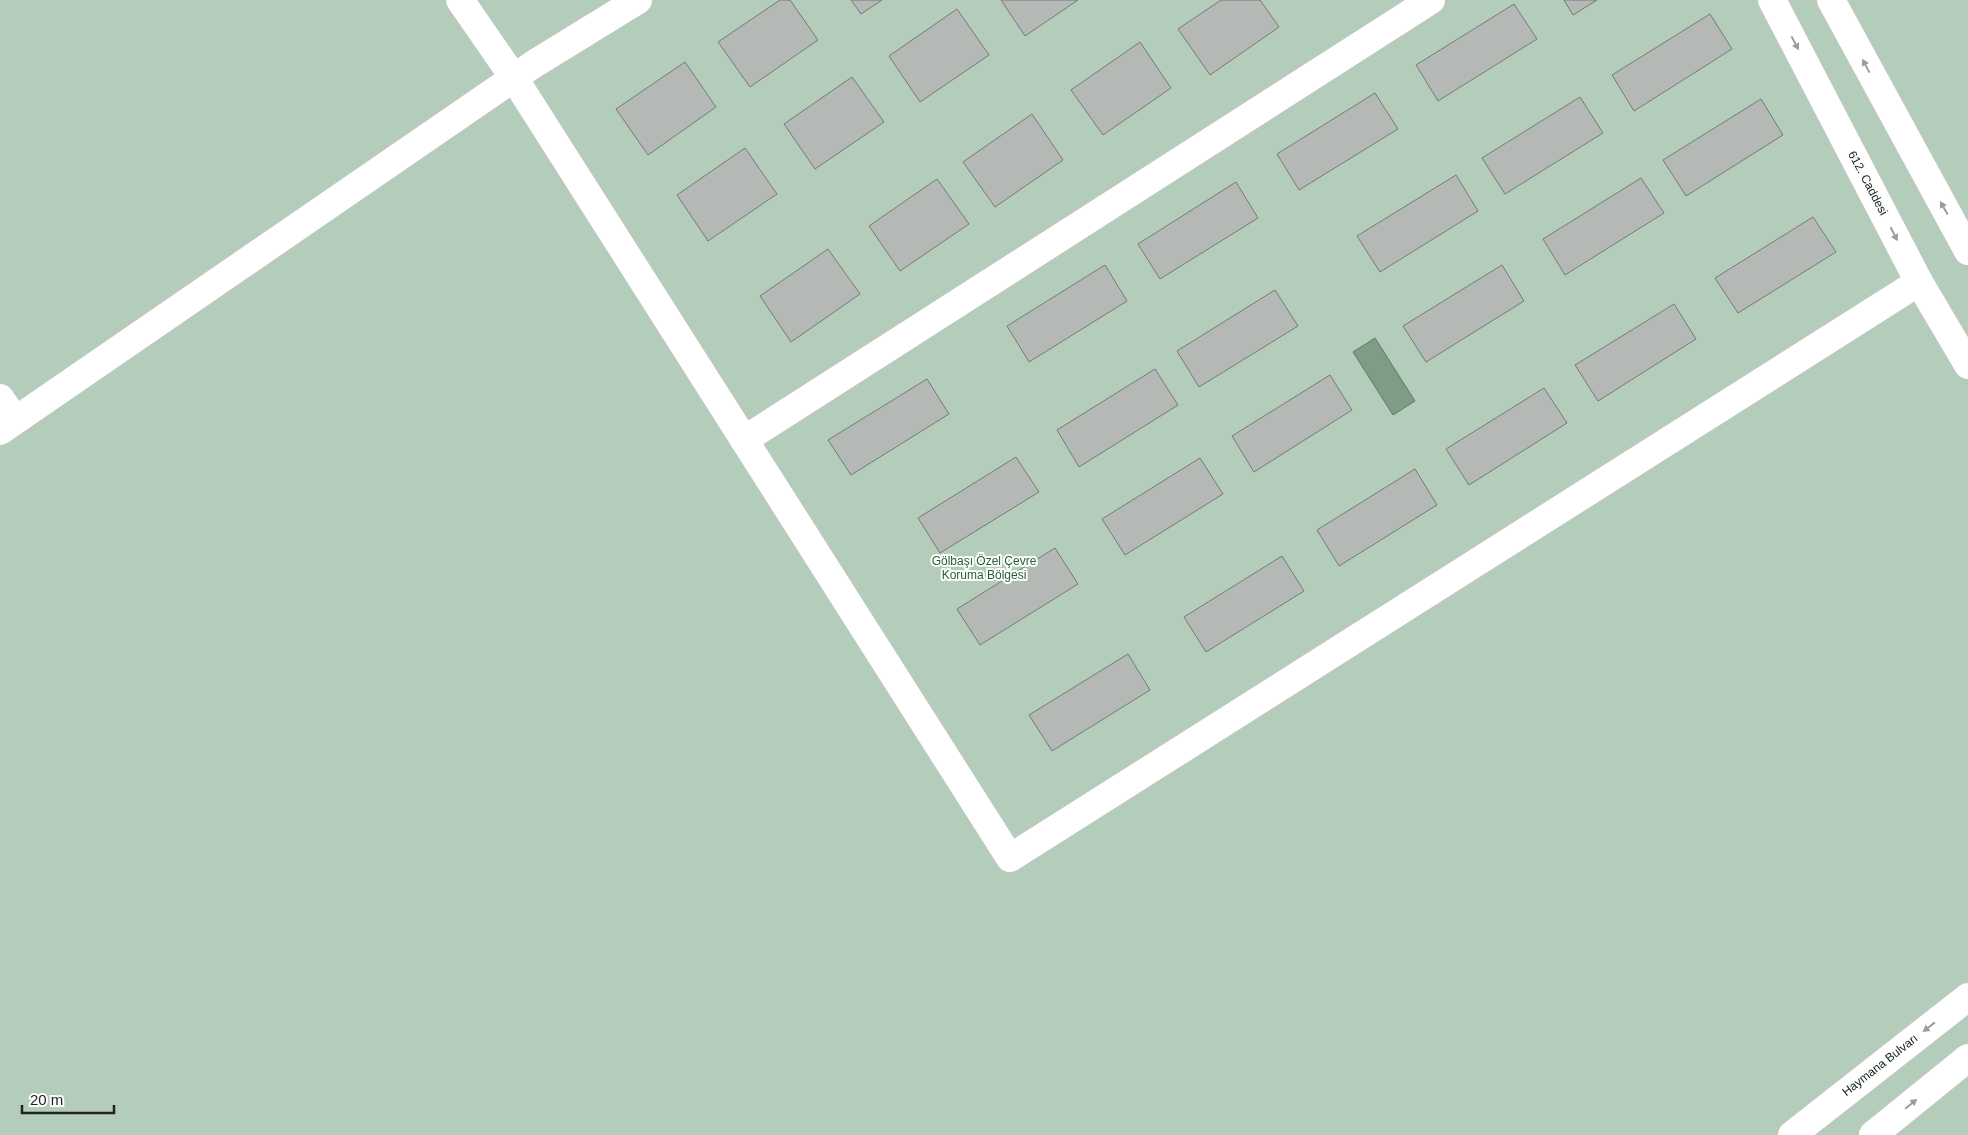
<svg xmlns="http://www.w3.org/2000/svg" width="1968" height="1135" viewBox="0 0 1968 1135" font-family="Helvetica,sans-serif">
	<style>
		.green { fill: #b4cdba }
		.water { fill: #7f9c86; stroke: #637868 }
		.building { fill: #b5b9b6; stroke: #767a77 }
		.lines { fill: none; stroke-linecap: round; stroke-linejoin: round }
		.street-casing { stroke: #c3c7c4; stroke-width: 30 }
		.secondary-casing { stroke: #c3c7c4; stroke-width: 30 }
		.highway-casing { stroke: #c3c7c4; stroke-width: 30 }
		.street { stroke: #fff; stroke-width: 28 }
		.secondary { stroke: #fff; stroke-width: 28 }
		.highway { stroke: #fff; stroke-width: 28 }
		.oneway { fill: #9b9c9c }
		.labels { text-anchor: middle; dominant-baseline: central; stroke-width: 4; stroke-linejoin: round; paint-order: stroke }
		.street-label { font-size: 12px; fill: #212322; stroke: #fbfffb }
		.park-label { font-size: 12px; fill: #2b5b3b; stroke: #fbfffb }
	</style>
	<rect width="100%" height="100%" fill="#edf1ee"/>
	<!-- green -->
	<rect class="green" x="0" y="0" width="1968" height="1135"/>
	<!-- water -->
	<polygon class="water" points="1375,338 1415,401 1393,415 1353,352"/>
	<!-- building -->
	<g class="building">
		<polygon points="780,0 790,0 818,40 750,87 718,42"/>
		<polygon points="851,0 882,0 861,14"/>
		<polygon points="1001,0 1078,0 1025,36"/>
		<polygon points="1221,0 1260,0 1279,27 1210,75 1178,29"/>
		<polygon points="1564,0 1597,0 1573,15"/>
		<polygon points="1514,4 1537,39 1438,101 1416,65"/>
		<polygon points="957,9 989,55 920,102 889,56"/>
		<polygon points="1710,14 1732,49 1634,111 1612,75"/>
		<polygon points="1140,42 1171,88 1103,135 1071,90"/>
		<polygon points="685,62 716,107 648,155 616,109"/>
		<polygon points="852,77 884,122 815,169 784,124"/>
		<polygon points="1375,93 1398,129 1299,190 1277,154"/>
		<polygon points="1580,97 1603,133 1505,194 1482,158"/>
		<polygon points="1761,99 1783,135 1686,196 1663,160"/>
		<polygon points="1032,114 1063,160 995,207 963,162"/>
		<polygon points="745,148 777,194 708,241 677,195"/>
		<polygon points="1456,175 1478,211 1380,272 1357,236"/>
		<polygon points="1641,178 1664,213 1565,275 1543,239"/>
		<polygon points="937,179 969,224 900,271 869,226"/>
		<polygon points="1236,182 1258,218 1160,279 1138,244"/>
		<polygon points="1813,217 1836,252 1738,313 1715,278"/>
		<polygon points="828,249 860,294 791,342 760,296"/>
		<polygon points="1105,265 1127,301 1029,362 1007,326"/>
		<polygon points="1502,265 1524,301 1426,362 1403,326"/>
		<polygon points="1275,290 1298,326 1199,387 1177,351"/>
		<polygon points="1674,304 1696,339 1598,401 1575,365"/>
		<polygon points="1155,369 1178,405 1079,467 1057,430"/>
		<polygon points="1330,375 1352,410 1254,472 1232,436"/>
		<polygon points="927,379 949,414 851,475 828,440"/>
		<polygon points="1544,388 1567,423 1469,485 1446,449"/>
		<polygon points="1016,457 1039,492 940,553 918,518"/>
		<polygon points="1200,458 1223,494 1125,555 1102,519"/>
		<polygon points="1415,469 1437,505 1339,566 1317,530"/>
		<polygon points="1055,548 1078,584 980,645 957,609"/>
		<polygon points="1282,556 1304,591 1206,652 1184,617"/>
		<polygon points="1128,654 1150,690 1052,751 1029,715"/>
	</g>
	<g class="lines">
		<!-- street casing -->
		<g class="street-casing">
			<g id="street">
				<polyline points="460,0 514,78 1010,858 1919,282"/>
				<polyline points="0,398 15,420"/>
				<polyline points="0,431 534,64 638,0"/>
				<polyline points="744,440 1431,0"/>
			</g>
		</g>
		<!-- secondary casing -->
		<g class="secondary-casing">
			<g id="secondary">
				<polyline points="1772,0 1919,282 1968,365"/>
				<polyline points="1831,0 1968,251"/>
			</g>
		</g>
		<!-- highway casing -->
		<g class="highway-casing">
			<g id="highway">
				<polyline points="1792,1135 1968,997"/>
				<polyline points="1873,1135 1968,1058"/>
			</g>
		</g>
		<!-- street -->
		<use href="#street" class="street"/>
		<!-- secondary -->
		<use href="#secondary" class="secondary"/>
		<!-- highway -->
		<use href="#highway" class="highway"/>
	</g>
	<!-- one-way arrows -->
	<defs><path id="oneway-solid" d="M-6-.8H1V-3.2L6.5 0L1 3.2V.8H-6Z" transform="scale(1.25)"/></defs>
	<g class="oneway">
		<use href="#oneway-solid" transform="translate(1795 43) rotate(62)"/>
		<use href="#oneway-solid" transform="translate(1866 66) rotate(-118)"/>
		<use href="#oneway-solid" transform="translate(1944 208) rotate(-119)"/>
		<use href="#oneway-solid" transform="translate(1894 234) rotate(63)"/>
		<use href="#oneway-solid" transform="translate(1929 1027) rotate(142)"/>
		<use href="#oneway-solid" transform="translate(1911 1104) rotate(-39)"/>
	</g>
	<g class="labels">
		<!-- street labels -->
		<g class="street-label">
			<text transform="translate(1868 183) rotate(62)">612. Caddesi</text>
			<text transform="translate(1880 1065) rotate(-38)">Haymana Bulvarı</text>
		</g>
		<!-- park labels -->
		<g class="park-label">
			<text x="984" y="561">Gölbaşı Özel Çevre<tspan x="984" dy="14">Koruma Bölgesi</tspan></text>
		</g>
	</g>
	<!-- scale -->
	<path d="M22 1105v8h92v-8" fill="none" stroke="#212322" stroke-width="2.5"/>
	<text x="30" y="1105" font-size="15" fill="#212322" stroke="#fbfffb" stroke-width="4" paint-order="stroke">20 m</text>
</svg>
